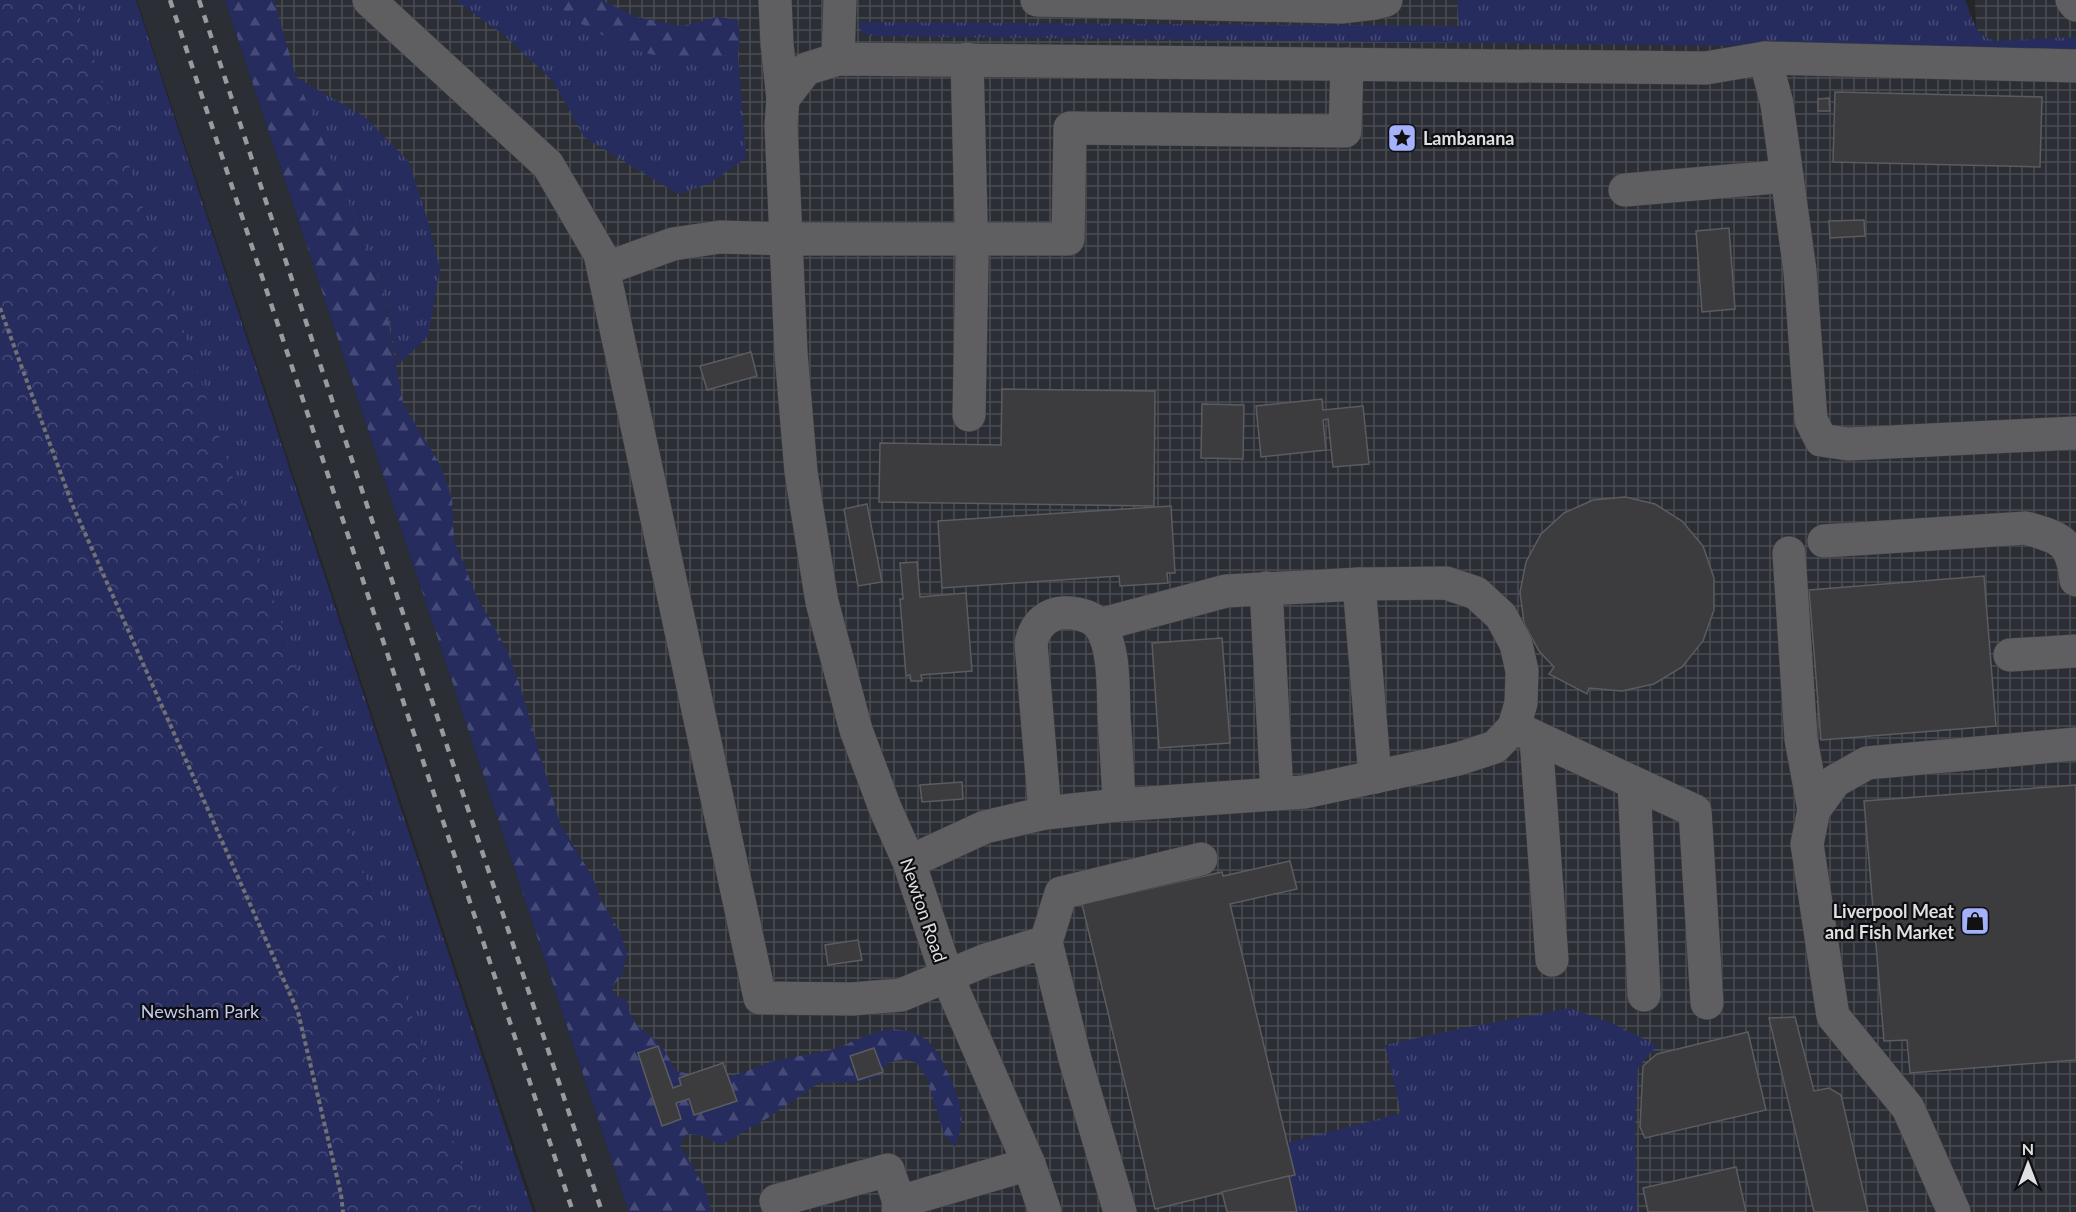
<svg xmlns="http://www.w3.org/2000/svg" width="2076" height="1212" viewBox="0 0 2076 1212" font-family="Lato,sans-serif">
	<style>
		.built { fill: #2c2e36 }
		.industrial { fill: url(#industrial-grid) }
		.grass { fill: url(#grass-tufts) }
		.forest { fill: url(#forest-firs) }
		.park { fill: url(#park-crowns) }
		.building { fill: #3c3c3f; stroke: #5b5c5f; stroke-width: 1.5 }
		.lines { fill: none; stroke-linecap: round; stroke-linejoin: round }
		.minor-casing { stroke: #404043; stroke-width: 34 }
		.path { stroke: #707173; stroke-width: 4; stroke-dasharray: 4.5 3; stroke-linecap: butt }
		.minor { stroke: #5f5f62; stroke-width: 33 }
		.rail { stroke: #9a9b9c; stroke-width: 4.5; stroke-dasharray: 8 8; stroke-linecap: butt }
		.labels { text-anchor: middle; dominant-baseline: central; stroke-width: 4.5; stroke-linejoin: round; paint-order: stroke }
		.poi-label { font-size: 18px; font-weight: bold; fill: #dfe0e1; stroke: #0e0e10; text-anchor: start }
		.street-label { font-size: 18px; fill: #dfe0e1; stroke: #0e0e10 }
		.park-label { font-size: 18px; fill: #c0c9f1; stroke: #0e0e10 }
	</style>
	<defs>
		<pattern id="industrial-grid" width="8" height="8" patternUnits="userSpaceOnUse" patternTransform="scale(1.5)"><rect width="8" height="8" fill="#2c2e36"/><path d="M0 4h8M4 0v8" fill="none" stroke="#4a4c53"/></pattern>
		<pattern id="grass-tufts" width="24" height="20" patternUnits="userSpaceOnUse" patternTransform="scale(1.5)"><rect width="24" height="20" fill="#272c5f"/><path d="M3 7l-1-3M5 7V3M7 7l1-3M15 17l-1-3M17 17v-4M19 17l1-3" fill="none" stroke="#464a76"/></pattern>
		<pattern id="forest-firs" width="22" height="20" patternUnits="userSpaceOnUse" patternTransform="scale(1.5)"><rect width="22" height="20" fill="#272c5f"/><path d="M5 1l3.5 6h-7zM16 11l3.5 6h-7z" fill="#464a76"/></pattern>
		<pattern id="park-crowns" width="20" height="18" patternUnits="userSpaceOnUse" patternTransform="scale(1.5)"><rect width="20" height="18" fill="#272c5f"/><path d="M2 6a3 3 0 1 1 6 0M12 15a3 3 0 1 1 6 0" fill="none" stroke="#464a76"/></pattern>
	</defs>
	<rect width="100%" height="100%" fill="#252528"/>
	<!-- built -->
	<polygon class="built" points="137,0 225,0 629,1212 536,1212"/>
	<!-- industrial -->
	<polygon class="industrial" points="252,0 1965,0 1976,28 1975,0 2076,0 2076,1212 674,1212"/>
	<!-- grass -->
	<g class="grass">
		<polygon points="74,0 136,0 533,1212 477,1212"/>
		<polygon points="455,0 537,0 607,37 650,54 703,57 738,55 746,158 710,183 678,194 584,137 553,81 504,35"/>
		<path d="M1457,0H1965C1972,19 1973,34 1995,41L2076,37V50L871,36L862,32L858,22L1459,26Z"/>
		<polygon points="296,77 365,117 409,162 428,221 440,269 428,336 398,365 383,289 343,187"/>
		<polygon points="1570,1008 1614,1024 1658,1046 1649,1054 1638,1068 1635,1129 1637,1212 1297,1212 1289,1176 1287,1143 1401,1113 1385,1045 1449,1031"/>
	</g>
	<!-- forest -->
	<g class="forest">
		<path d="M225,0H274L296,77L343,187L383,290L403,404L441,466L452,499L454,540L477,597L507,650L520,686L560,823L593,878L601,900L620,932L627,953L622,976L614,984L612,993L627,1001C632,1031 645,1027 661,1046C667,1054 672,1063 676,1071C696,1075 716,1080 735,1075C750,1071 763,1063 778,1060C794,1056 811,1055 827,1051C851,1045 875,1026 901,1030C930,1033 940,1054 950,1078C962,1105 966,1119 955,1147L945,1136L927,1079L917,1063L904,1059L888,1063L880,1075L863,1082L819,1083L766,1119L721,1145L701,1135L686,1134L680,1145C690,1163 710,1191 711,1212H629Z"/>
		<path d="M537,0H602L636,17L682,26L718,17L738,20L740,37L738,55C712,57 675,59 650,54C614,45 571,17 537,0Z"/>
	</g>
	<!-- park -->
	<polygon class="park" points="0,0 74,0 477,1212 0,1212"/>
	<!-- building -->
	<g class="building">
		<polygon points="1835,92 2042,97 2040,167 1833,162"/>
		<polygon points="1829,98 1830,111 1818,111 1818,99"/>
		<polygon points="1864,220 1865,236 1830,238 1829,221"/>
		<polygon points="1729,228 1735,309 1702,312 1696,231"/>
		<polygon points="751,352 757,376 707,390 700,366"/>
		<polygon points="1002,389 1155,391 1154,506 879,502 880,443 1001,445"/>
		<polygon points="1322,399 1323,410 1363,406 1369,464 1333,467 1328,419 1323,420 1326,450 1261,457 1256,406"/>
		<polygon points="1202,404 1244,405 1243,459 1201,458"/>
		<polygon points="1625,497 1655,504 1682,521 1703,546 1714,578 1714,610 1703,641 1682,667 1654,684 1622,691 1589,688 1587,694 1549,674 1554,667 1539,651 1524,623 1520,592 1526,562 1541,534 1564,513 1593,500"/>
		<polygon points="867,504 882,582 858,586 844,509"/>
		<polygon points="1171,506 1175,573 1167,573 1168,583 1120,586 1119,576 942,588 938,521"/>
		<polygon points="917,562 920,597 966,593 972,671 921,675 922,681 911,681 910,675 906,676 900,599 903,599 900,563"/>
		<polygon points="1984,576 1996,726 1821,740 1809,590"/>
		<polygon points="1222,638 1230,743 1159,748 1152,643"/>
		<polygon points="962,782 963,799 922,802 920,785"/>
		<polygon points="2076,785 2076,1060 1910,1073 1907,1040 1884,1041 1864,801"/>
		<polygon points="1290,861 1297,889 1230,904 1295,1175 1155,1209 1082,904 1222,872 1223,876"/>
		<polygon points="858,940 862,960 828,965 825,945"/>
		<polygon points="1795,1017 1814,1091 1829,1088 1841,1095 1868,1212 1814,1212 1769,1018"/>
		<polygon points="1748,1032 1766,1110 1645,1138 1640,1127 1643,1066 1657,1054"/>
		<polygon points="658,1046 673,1088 681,1085 679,1078 723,1063 737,1101 694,1115 689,1099 676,1103 681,1119 662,1126 638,1053"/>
		<polygon points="874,1048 883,1072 858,1080 850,1056"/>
		<polygon points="1736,1167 1746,1212 1648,1212 1643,1188"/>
		<polygon points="1289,1176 1297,1212 1227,1212 1222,1192"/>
	</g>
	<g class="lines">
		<!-- minor casing -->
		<g class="minor-casing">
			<g id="minor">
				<polyline points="369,0 548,165 600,254 760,998 852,999 901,995 986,960 1046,942 1075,1059 1120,1212"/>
				<polyline points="775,0 777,44 783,99"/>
				<polyline points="1037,0 1341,7 1375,3 1386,0"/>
				<polyline points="2072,0 2076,5"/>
				<polyline points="1765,58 1777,104 1800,271 1811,420 1821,440 1848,444 2076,433"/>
				<polyline points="838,59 840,0"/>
				<polyline points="967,59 972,260 969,415"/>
				<polyline points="1625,190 1787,176"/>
				<polyline points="604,269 673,244 720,237 786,239 1068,239 1070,128 1345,131 1347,64"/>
				<path d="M1824,541L2026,528C2061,538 2072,541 2076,580"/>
				<polyline points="1789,553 1801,739 1814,810"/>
				<polyline points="1359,584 1375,777"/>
				<polyline points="1266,588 1277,794"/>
				<polyline points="2010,655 2076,651"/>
				<polyline points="1514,727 1695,811 1707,1003"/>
				<polyline points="1536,738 1552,960"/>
				<polyline points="1634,783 1644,995"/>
				<path d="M1045,813L1031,643C1034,630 1040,620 1053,615C1067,610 1091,614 1100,626C1115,648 1113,690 1114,717C1116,746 1118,776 1119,805"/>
				<polyline points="909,862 985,827 1045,813 1119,805 1304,792 1458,759 1495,747 1514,727 1521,703 1522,671 1516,644 1501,616 1476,593 1446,583 1359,584 1226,591 1099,625"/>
				<polyline points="1046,942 1061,893 1201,859"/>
				<polyline points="776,1201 888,1170 899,1202"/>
				<polyline points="898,1212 899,1202 1029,1164"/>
				<polyline points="1045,1212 1029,1164 947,976 909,862 885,808 856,730 822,602 801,472 791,353 781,125 783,99 806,69 838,59 1706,68 1765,58 2076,66"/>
				<polyline points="1954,1212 1908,1108 1833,1016 1807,844 1814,810 1835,781 1867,763 2076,744"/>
			</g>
		</g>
		<!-- path -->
		<polyline class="path" points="0,308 72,504 298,1012 341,1194 343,1212"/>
		<!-- minor -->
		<use href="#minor" class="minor"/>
		<!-- rail -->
		<g class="rail">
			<polyline points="170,0 573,1212"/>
			<polyline points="199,0 602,1212"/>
		</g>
	</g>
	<!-- icons -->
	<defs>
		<g id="sight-square" transform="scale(1.5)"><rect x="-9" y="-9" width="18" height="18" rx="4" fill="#a4b2fc" stroke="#0e0e10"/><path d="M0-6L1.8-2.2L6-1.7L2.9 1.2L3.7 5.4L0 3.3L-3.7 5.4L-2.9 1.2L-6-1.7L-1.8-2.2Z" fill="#111"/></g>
		<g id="shop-square" transform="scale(1.5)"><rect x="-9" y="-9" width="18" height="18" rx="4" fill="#a4b2fc" stroke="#0e0e10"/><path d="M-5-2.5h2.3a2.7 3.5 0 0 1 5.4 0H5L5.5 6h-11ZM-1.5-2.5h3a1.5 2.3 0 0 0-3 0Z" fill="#111"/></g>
	</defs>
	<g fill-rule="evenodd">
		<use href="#sight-square" x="1402" y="138"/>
		<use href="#shop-square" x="1975" y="921"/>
	</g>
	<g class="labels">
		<!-- poi labels -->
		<g class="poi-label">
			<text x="1423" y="138">Lambanana</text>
			<text x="1954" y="911" text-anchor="end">Liverpool Meat<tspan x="1954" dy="21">and Fish Market</tspan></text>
		</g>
		<!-- street labels -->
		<g class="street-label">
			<text transform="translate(924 910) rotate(71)">Newton Road</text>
		</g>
		<!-- park labels -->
		<g class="park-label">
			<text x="200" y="1011">Newsham Park</text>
		</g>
	</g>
	<!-- north arrow -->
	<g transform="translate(2028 1164)" stroke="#0e0e10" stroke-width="4.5" paint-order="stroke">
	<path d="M0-4.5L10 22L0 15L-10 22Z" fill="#dfe0e1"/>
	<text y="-9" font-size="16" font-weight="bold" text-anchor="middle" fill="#dfe0e1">N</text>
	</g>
</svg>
